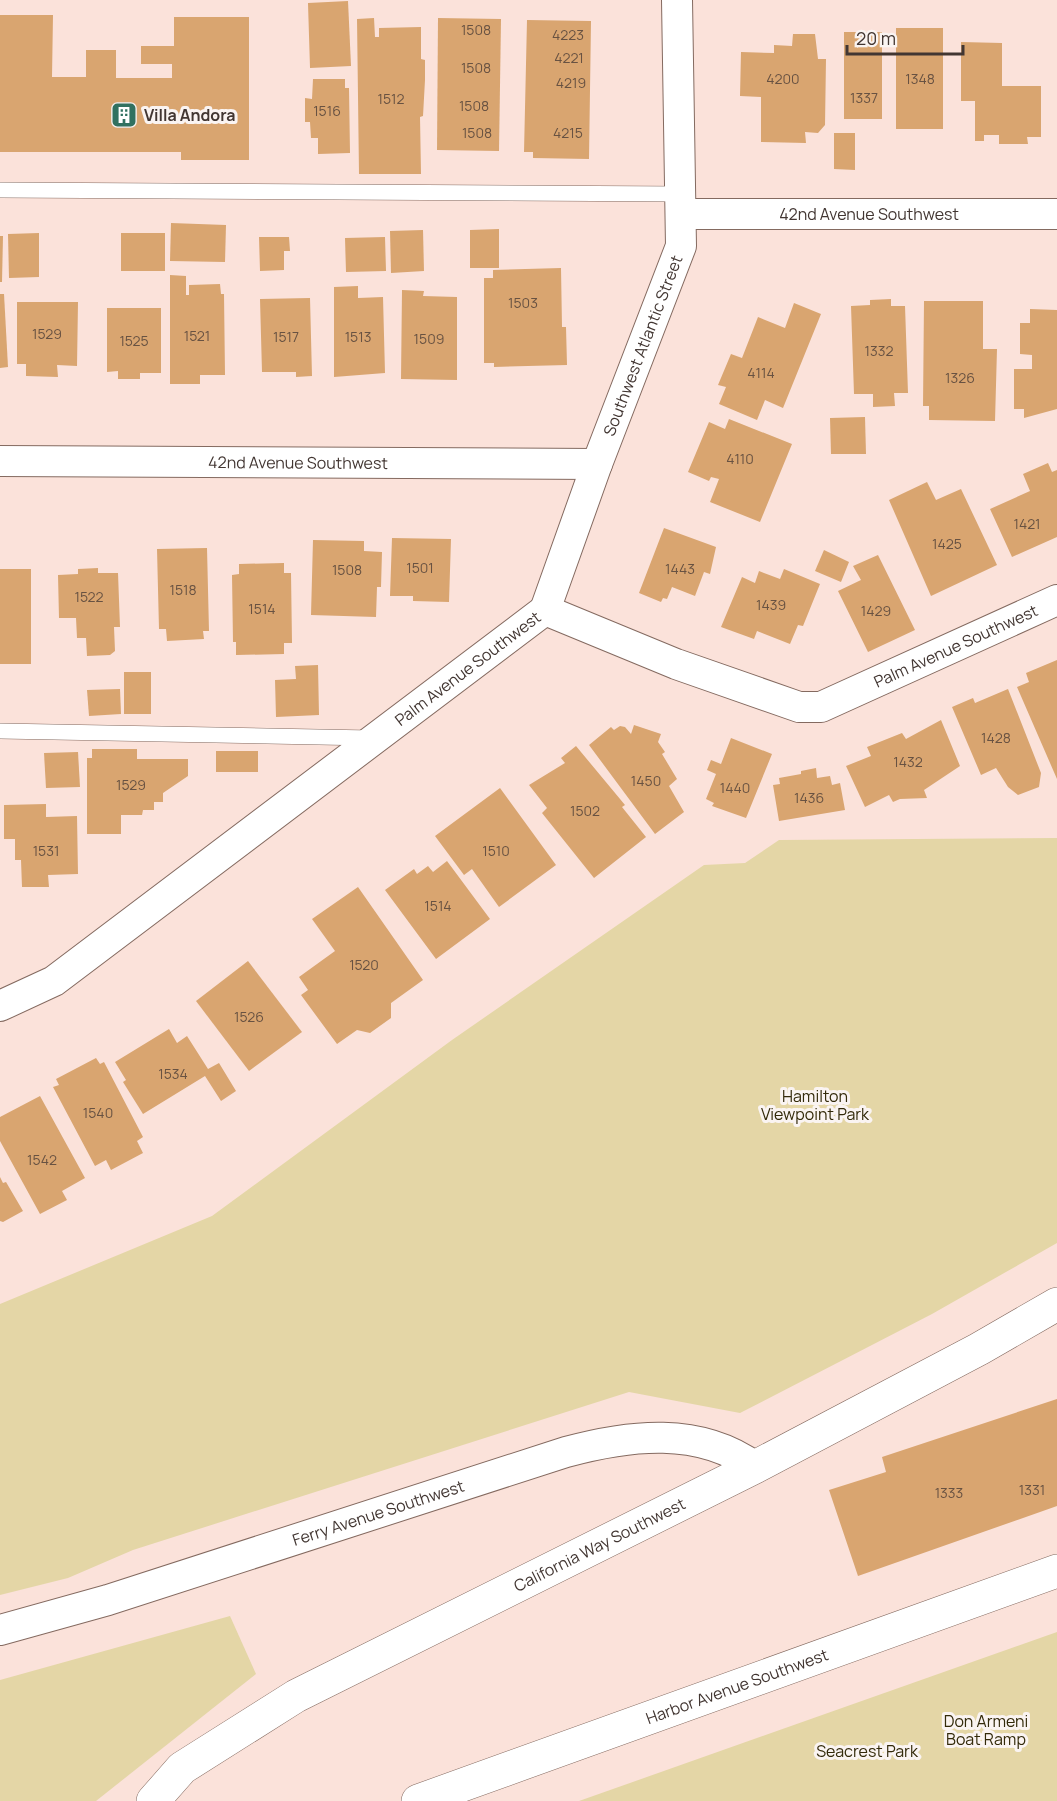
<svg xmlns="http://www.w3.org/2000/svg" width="1057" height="1801" viewBox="0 0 1057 1801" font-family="Manrope,sans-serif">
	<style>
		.green { fill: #e4d6a6 }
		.building { fill: #d9a570 }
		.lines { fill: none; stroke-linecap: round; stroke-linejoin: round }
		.lane-casing { stroke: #846a60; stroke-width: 16 }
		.street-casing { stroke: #846a60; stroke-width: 32 }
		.secondary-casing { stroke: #846a60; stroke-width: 34 }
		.lane { stroke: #fff; stroke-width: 15 }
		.street { stroke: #fff; stroke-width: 30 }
		.secondary { stroke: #fff; stroke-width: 33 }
		.labels { text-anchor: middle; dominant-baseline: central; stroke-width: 6; stroke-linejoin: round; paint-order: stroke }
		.number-label { font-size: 14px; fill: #685242 }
		.poi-label { font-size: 16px; font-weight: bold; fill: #423632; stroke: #faf4f2; text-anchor: start }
		.street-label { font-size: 16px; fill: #423632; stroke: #faf4f2 }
		.park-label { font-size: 16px; fill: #332a0a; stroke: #faf4f2 }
	</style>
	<rect width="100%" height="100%" fill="#fbe2da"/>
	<!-- green -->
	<g class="green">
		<polygon points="1057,838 1057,1243 932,1314 740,1413 629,1392 133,1550 68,1578 0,1595 0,1304 212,1216 452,1040 704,865 745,863 779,840"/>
		<polygon points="230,1616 256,1674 96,1801 0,1801 0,1680"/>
		<polygon points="1057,1632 1057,1801 579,1801"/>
	</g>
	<!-- building -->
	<g class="building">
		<polygon points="348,1 351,66 310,68 308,3"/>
		<polygon points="0,15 53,15 52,77 86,77 86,50 116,50 116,78 172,78 172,64 141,64 141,46 174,46 174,17 249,17 249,160 181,160 181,152 0,152"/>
		<polygon points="374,18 375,37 379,37 379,28 421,27 421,59 425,60 425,80 423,116 420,117 421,174 359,174 357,19"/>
		<polygon points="438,18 501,19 499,151 437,150"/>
		<polygon points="527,20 591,21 589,159 533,158 533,152 524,152"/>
		<rect x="896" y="28" width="47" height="101"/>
		<rect x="844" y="32" width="38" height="87"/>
		<polygon points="793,34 815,34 818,59 826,59 825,125 818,133 805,132 806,143 761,142 761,97 740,96 741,52 774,53 774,45 792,46"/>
		<polygon points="961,42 1002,43 1002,86 1041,86 1041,137 1027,137 1028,144 999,144 999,135 984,135 984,141 975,141 975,101 961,101"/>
		<polygon points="313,79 345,79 345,88 349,88 350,153 318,154 318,138 311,138 310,122 305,122 305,98 312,99"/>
		<polygon points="834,133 855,133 855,170 834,169"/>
		<polygon points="171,223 226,225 225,262 170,261"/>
		<polygon points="499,229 499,268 470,268 470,230"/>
		<polygon points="423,230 424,271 391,273 390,231"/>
		<polygon points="39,233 39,277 9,278 8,234"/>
		<rect x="121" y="233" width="44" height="38"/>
		<polygon points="0,236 3,236 2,282 0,282"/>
		<polygon points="259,237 289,237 290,251 284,251 284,270 260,271"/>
		<polygon points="385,237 386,271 346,272 345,238"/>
		<polygon points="561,268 562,327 566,327 567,365 494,367 494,363 484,363 484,278 493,278 493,270"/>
		<polygon points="170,275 186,276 186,295 189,295 189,285 220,284 221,294 224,294 225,375 200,375 200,384 170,384"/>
		<polygon points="358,286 358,298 383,297 385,373 334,377 334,287"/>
		<polygon points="402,290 424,291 423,296 457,297 457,380 401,379"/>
		<polygon points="0,294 4,294 8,367 0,368"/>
		<polygon points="310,298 312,376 296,377 296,372 262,372 260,299"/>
		<polygon points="891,299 891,306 905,306 908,393 894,393 895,406 873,407 873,394 854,394 851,306 870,305 870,300"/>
		<polygon points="924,301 983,301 983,349 997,349 995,421 929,420 929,406 923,406"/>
		<polygon points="17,302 78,302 77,366 57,365 58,377 26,376 26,364 17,364"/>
		<polygon points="794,303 821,314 783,408 765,400 757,420 719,404 726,387 718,385 731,354 742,358 758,317 785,328"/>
		<polygon points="107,308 161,308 161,373 140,373 140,379 118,379 118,371 107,372"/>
		<polygon points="1030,309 1057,310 1057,409 1024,418 1024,409 1014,409 1014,369 1032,369 1032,355 1020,354 1020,323 1030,323"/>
		<polygon points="865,417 866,454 831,454 830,418"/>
		<polygon points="729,419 792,444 760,522 710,502 719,479 711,477 709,481 688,472 709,422 725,429"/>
		<polygon points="1048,463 1052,472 1057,470 1057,537 1012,557 990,509 1030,491 1023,474"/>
		<polygon points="927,482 936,500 961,489 997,565 931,596 889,500"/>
		<polygon points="664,528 716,547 710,574 704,572 695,596 672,587 667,599 663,598 661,602 639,593"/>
		<polygon points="392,538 451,539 449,602 413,601 413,596 390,596"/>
		<polygon points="313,540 364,541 364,551 382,552 381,587 377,587 376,617 311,615"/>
		<polygon points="207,548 209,631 203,631 204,639 167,641 166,629 159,629 157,549"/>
		<polygon points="824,550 849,562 841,582 815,571"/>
		<polygon points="878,555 915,630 868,652 838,591 861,580 853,566"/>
		<polygon points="284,563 284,573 291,573 292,643 284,643 284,654 236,655 236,642 233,642 232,575 239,574 239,564"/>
		<polygon points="98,568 98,573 118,573 120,627 114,627 115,651 110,655 87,656 86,638 77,638 76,618 59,618 58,575 78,574 78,569"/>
		<rect x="0" y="569" width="31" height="95"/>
		<polygon points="784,569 820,584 803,626 798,625 790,644 757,631 754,639 721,627 742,577 755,583 759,571 780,579"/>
		<polygon points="1057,660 1057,779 1017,687 1029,682 1026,673"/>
		<polygon points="318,665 319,715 276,717 275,680 296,679 295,666"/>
		<rect x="124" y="672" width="27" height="42"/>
		<polygon points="120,689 121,714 89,716 87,690"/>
		<polygon points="1008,689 1041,773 1039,787 1018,795 1008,787 996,768 981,775 952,707 973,698 975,703"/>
		<polygon points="941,720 960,766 924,790 927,798 900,799 893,802 889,795 865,807 846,766 871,756 867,747 902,733 906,739"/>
		<polygon points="634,725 661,734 658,742 665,752 662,754 677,779 669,786 684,812 655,834 589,745 611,727 614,730 620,726 625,727 631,734"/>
		<polygon points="731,738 772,754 746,818 712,806 714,803 706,799 716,774 707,770 711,760 721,764"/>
		<polygon points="576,746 625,805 622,807 646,837 594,878 542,813 547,808 529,785 565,763 561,758"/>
		<polygon points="92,749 137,749 137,759 188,759 188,776 163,793 163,802 154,802 154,810 143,810 142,815 121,815 121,834 87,834 87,758 92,758"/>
		<rect x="216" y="751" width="42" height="21"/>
		<polygon points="78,752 80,787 46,788 44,753"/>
		<polygon points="816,768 817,778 830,776 832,785 840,783 845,810 779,821 773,785 780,784 779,778 801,774 801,771"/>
		<polygon points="500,788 556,865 499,907 472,869 464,875 435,836"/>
		<polygon points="46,804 46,817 77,816 78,874 48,875 49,887 22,887 21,860 15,860 15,839 4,839 4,805"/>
		<polygon points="447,861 490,919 436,959 385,890 414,869 417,874 428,866 433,872"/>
		<polygon points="358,887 423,980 391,1003 391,1018 370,1033 357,1030 337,1044 301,995 308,990 299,977 335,951 312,919"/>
		<polygon points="248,961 302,1032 249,1071 196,1001"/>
		<polygon points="169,1029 177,1043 187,1036 208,1069 219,1063 236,1091 221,1101 205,1076 143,1114 123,1082 126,1080 115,1062"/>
		<polygon points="96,1058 100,1064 104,1062 143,1137 137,1141 143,1153 111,1170 106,1160 95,1166 53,1087 59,1085 56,1079"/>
		<polygon points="40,1096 85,1178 62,1191 67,1200 40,1214 0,1141 0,1117"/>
		<polygon points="0,1177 3,1183 6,1182 23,1211 3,1222 0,1221"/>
		<polygon points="1057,1399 1057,1506 858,1576 829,1490 886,1472 882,1457"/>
	</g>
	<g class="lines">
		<!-- lane casing -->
		<g class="lane-casing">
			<g id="lane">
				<polyline points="0,190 681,194"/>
				<polyline points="0,731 371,738"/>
			</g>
		</g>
		<!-- street casing -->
		<g class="street-casing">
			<g id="street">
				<path id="s1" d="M681,214H1057"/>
				<path id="s2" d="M0,461L597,464"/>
				<path id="s3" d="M545,610L597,464L681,246L677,0"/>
				<path id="s4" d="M545,610L676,664L799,707H821L1057,600"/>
				<path id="s5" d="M0,1006L54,981L545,610"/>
				<path id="s6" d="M0,1630L108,1600L566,1452C629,1435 699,1426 755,1467"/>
			</g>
		</g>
		<!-- secondary casing -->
		<g class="secondary-casing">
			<g id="secondary">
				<path id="s7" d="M153,1801L182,1768L296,1696L755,1467L979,1349L1057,1304"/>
				<path id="s8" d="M418,1801L1057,1571"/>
			</g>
		</g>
		<!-- lane -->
		<use href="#lane" class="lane"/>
		<!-- street -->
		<use href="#street" class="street"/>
		<!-- secondary -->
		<use href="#secondary" class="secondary"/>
	</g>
	<!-- icons -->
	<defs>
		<g id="building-square" transform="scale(1.35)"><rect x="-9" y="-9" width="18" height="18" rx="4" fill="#317160" stroke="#faf4f2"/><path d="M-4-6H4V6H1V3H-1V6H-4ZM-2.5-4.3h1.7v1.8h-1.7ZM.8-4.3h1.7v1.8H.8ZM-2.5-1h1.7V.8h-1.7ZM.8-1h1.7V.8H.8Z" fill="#fff"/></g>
	</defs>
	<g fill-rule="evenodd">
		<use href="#building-square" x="124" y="115"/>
	</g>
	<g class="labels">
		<!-- number labels -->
		<g class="number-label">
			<text x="476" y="29">1508</text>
			<text x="568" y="34">4223</text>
			<text x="569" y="57">4221</text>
			<text x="476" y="67">1508</text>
			<text x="783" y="78">4200</text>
			<text x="920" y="78">1348</text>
			<text x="571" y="82">4219</text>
			<text x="864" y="97">1337</text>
			<text x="391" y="98">1512</text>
			<text x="474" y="105">1508</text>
			<text x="327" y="110">1516</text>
			<text x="477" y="132">1508</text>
			<text x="568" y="132">4215</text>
			<text x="523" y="302">1503</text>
			<text x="47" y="333">1529</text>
			<text x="197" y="335">1521</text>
			<text x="286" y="336">1517</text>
			<text x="358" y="336">1513</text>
			<text x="429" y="338">1509</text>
			<text x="134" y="340">1525</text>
			<text x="879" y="350">1332</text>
			<text x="761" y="372">4114</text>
			<text x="960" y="377">1326</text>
			<text x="740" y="458">4110</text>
			<text x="1027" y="523">1421</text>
			<text x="947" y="543">1425</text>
			<text x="420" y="567">1501</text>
			<text x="680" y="568">1443</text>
			<text x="347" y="569">1508</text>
			<text x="183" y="589">1518</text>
			<text x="89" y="596">1522</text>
			<text x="771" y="604">1439</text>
			<text x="262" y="608">1514</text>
			<text x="876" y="610">1429</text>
			<text x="996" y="737">1428</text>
			<text x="908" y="761">1432</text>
			<text x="646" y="780">1450</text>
			<text x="131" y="784">1529</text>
			<text x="735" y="787">1440</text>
			<text x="809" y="797">1436</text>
			<text x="585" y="810">1502</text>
			<text x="46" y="850">1531</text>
			<text x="496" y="850">1510</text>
			<text x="438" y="905">1514</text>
			<text x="364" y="964">1520</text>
			<text x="249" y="1016">1526</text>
			<text x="173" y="1073">1534</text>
			<text x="98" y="1112">1540</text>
			<text x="42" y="1159">1542</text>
			<text x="1032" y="1489">1331</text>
			<text x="949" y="1492">1333</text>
		</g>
		<!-- poi labels -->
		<g class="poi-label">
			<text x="144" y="115">Villa Andora</text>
		</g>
		<!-- street labels -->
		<g class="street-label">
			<text stroke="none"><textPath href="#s1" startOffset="188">42nd Avenue Southwest</textPath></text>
			<text stroke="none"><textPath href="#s3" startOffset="282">Southwest Atlantic Street</textPath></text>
			<text stroke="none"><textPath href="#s2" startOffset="298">42nd Avenue Southwest</textPath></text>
			<text stroke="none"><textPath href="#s4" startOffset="442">Palm Avenue Southwest</textPath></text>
			<text stroke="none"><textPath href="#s5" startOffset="578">Palm Avenue Southwest</textPath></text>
			<text stroke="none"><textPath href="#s6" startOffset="396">Ferry Avenue Southwest</textPath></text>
			<text stroke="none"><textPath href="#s7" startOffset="518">California Way Southwest</textPath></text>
			<text stroke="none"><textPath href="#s8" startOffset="339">Harbor Avenue Southwest</textPath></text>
		</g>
		<!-- park labels -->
		<g class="park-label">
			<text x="815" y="1096">Hamilton<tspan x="815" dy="18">Viewpoint Park</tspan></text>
			<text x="986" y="1721">Don Armeni<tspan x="986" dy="18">Boat Ramp</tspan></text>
			<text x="867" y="1751">Seacrest Park</text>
		</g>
	</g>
	<!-- scale -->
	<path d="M847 45v9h116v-9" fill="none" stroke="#423632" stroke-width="3"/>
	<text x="856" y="45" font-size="18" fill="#423632" stroke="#faf4f2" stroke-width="4.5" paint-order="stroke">20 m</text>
</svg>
